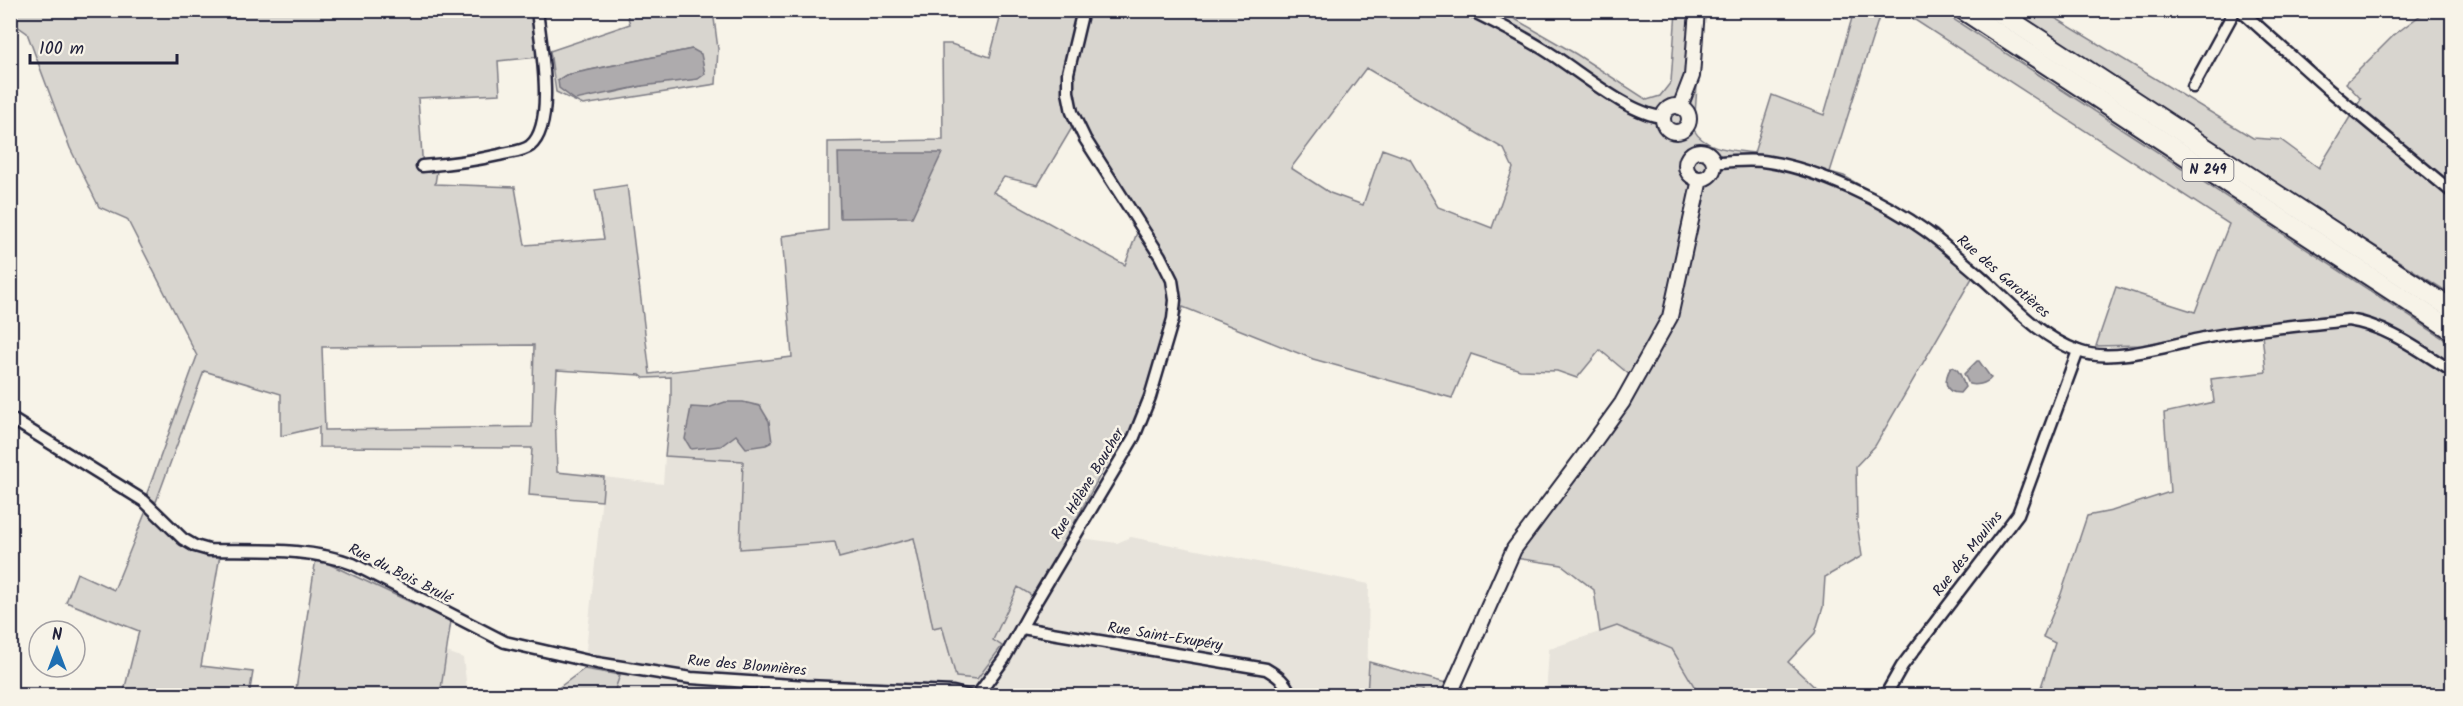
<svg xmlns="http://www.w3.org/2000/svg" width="2463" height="706" viewBox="0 0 2463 706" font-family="Kalam,sans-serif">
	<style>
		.built { fill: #e7e3db }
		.green { fill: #d8d5cf; stroke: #7d7c85; stroke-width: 1.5; fill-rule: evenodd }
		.water { fill: #aeabad; stroke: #76747f; stroke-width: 1.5 }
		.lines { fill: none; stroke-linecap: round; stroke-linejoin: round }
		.minor-casing { stroke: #22223b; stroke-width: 15 }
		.tertiary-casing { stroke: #22223b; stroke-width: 18 }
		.trunk-casing { stroke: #22223b; stroke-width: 22 }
		.minor { stroke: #f7f3e8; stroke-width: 10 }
		.tertiary { stroke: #f7f3e8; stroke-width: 14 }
		.trunk { stroke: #f7f3e8; stroke-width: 18 }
		.labels { text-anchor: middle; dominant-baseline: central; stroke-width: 5; stroke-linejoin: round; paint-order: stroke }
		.shield { fill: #f7f3e8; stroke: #62616f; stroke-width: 1.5 }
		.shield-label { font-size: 14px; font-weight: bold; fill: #22223b }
		.street-label { font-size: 15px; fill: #22223b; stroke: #f7f3e8 }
	</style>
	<rect width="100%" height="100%" fill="#f7f3e8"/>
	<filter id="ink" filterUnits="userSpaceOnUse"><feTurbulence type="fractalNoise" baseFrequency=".0167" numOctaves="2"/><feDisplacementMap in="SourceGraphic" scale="12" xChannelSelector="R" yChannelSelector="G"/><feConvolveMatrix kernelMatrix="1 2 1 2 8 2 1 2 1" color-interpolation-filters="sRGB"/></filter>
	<g filter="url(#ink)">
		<!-- built -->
		<g class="built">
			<polygon points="665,456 743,460 741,549 835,542 839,558 914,538 933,627 941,626 993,640 1018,586 1034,596 1075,523 1082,528 1081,538 1117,543 1131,537 1369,584 1367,695 613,696 619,675 584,669 604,477 663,484"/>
			<polygon points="1617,626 1672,649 1698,691 1696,696 1546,696 1549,649"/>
			<polygon points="447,652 463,658 468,695 440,695"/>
		</g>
		<!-- green -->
		<g class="green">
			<path d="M11,10L532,11L538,57L498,61L500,94L418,98L423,170L437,171L435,184L515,187L525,245L604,239L595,190L627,185L650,374L792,357L782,236L828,230V142L943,140L942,44H951L990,57L1002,11H1501L1576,54L1647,100L1660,96L1671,82L1676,11H1702L1694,130C1705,150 1734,150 1754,153L1772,95L1824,115L1854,11H1881L1830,172L1844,176L1937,230L1979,271L1972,278L1875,446L1856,466L1857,523L1862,556L1825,577L1823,607L1815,633L1788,662L1823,695H1696L1697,691L1672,649L1617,626L1600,632L1594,590L1562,565L1515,558L1610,431L1638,382L1600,350L1577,378L1557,371L1520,370L1471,354L1452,398L1313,359L1183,307L1138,443L1122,435L1034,597L1018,587L993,640L1002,646L977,679L956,677L942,626L933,628L914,538L839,558L835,542L740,549L743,461L665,456L671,400V377L644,378L640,375L557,370L555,408L557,472L604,477L602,501L529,495L532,448L319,447V427L281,436V394L204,371L156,502L146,496L197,356L127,219L99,207L70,148L27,33L14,24L11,26ZM1366,68L1504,149L1513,168L1492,228L1438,207L1410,159L1382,149L1363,205L1330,193L1291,168ZM1073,126L1139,227L1125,265L993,192L1004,177L1038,185ZM534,345L532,427L325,430L322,347Z"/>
			<path d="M626,11H713L718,49L716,84L583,105L556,92L550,51L630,24ZM692,49L642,86L612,93L558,80L566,75Z"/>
			<polygon points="1901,11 1941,11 2452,344 2452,695 2065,696 2041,687 2055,643 2043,637 2061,594 2087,516 2112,511 2170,492 2164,413 2214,402 2211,379 2266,372 2261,325 2200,333 2141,345 2096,346 2116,287 2195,312 2229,224"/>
			<polygon points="2013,11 2044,11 2253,138 2281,140 2319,168 2361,99 2346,83 2394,35 2426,11 2452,11 2452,295 2240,160"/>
			<polygon points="146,511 180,540 220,555 201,666 253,672 249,695 123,695 139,631 66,602 77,573 114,590"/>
			<polygon points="316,558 451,621 440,695 295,696"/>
			<polygon points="1369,662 1446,683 1441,695 1421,695 1423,690 1415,689 1413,695 1367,696"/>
			<polygon points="584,669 620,675 613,695 549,695"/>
		</g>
		<!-- water -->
		<g class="water">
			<polygon points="692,49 701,54 705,74 698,79 642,86 575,100 559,88 558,80 566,75"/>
			<polygon points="838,153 942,153 912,217 840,218"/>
			<path d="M1977,361H1979L1991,378C1986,384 1976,386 1969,384L1964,374Z"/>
			<path d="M1951,367C1960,368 1962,379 1965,387L1960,393C1943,393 1944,379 1951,367Z"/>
			<polygon points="725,402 743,402 760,406 769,421 772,442 766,445 746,448 736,435 721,446 691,449 685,439 691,407 708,408"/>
		</g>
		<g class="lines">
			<!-- minor casing -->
			<g class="minor-casing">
				<g id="minor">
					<path d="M1470,10C1496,23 1523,36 1548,52C1579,71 1628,114 1663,117"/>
					<polyline points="2240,10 2328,89 2452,192"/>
					<polyline points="2193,87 2235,10"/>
					<path d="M1714,163C1731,161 1751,159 1769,162C1817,169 1886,202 1926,231C1944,244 1961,260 1978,274C2010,302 2038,336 2078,351C2113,364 2169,345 2204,338C2251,329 2300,326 2348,320C2386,325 2420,351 2452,371"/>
					<path d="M422,166C448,164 473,161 499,155C509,152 522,152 530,146C557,124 540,41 537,10"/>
					<path d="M10,418L144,501L183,539L195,546L209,550C257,551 307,547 353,564L505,642L597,663L691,678L806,686L953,692L969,696"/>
					<path d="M1022,628L1266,669C1278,676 1286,682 1291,696"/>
					<polyline points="977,696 1004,659 1031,610 1134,437 1150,397 1173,319 1175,300 1172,280 1160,256 1085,139 1072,112 1068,92 1068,73 1083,10"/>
					<polyline points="1885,696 1902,666 2018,514 2078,351"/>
				</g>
			</g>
			<!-- tertiary casing -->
			<g class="tertiary-casing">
				<g id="tertiary">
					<circle cx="1676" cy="119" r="13"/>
					<polyline points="1680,107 1692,76 1697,10"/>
					<circle cx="1700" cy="165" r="14"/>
					<polyline points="1449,696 1514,549 1583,457 1622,403 1670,317 1700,179"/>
				</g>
			</g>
			<!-- trunk casing -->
			<g class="trunk-casing">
				<g id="trunk">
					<polyline points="1963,10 2452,330"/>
					<polyline points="1995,10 2452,309"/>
				</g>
			</g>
			<!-- minor -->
			<use href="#minor" class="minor"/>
			<!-- tertiary -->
			<use href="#tertiary" class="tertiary"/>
			<!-- trunk -->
			<use href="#trunk" class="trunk"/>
		</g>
	</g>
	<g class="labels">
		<!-- shield labels -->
		<rect class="shield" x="2182.5" y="159" width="51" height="22" rx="4.5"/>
		<g class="shield-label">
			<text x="2208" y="170">N 249</text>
		</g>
		<!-- street labels -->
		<g class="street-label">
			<text transform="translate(2003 277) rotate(41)">Rue des Garotières</text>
			<text transform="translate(1088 484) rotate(-59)">Rue Hélène Boucher</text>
			<text transform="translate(1968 554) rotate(-52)">Rue des Moulins</text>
			<text transform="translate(400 574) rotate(27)">Rue du Bois Brulé</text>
			<text transform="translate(1165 637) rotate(9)">Rue Saint-Exupéry</text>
			<text transform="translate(747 666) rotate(5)">Rue des Blonnières</text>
		</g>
	</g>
	<!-- margin -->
	<rect width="2463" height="706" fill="none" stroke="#f7f3e8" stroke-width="36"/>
	<rect x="18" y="18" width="2427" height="670" fill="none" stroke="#22223b" stroke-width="2" filter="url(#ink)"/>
	<!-- north arrow -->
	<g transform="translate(57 649)"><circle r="28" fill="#f7f3e8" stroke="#a29fa3" stroke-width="1.5"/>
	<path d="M0-4.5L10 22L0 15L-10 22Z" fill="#1f6fb2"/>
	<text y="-9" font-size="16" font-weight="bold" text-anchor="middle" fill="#22223b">N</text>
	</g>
	<!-- scale -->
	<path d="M30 54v9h147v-9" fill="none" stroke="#22223b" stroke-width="3"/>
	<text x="39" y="54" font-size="18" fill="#22223b" stroke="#f7f3e8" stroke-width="4.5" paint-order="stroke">100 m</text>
</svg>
